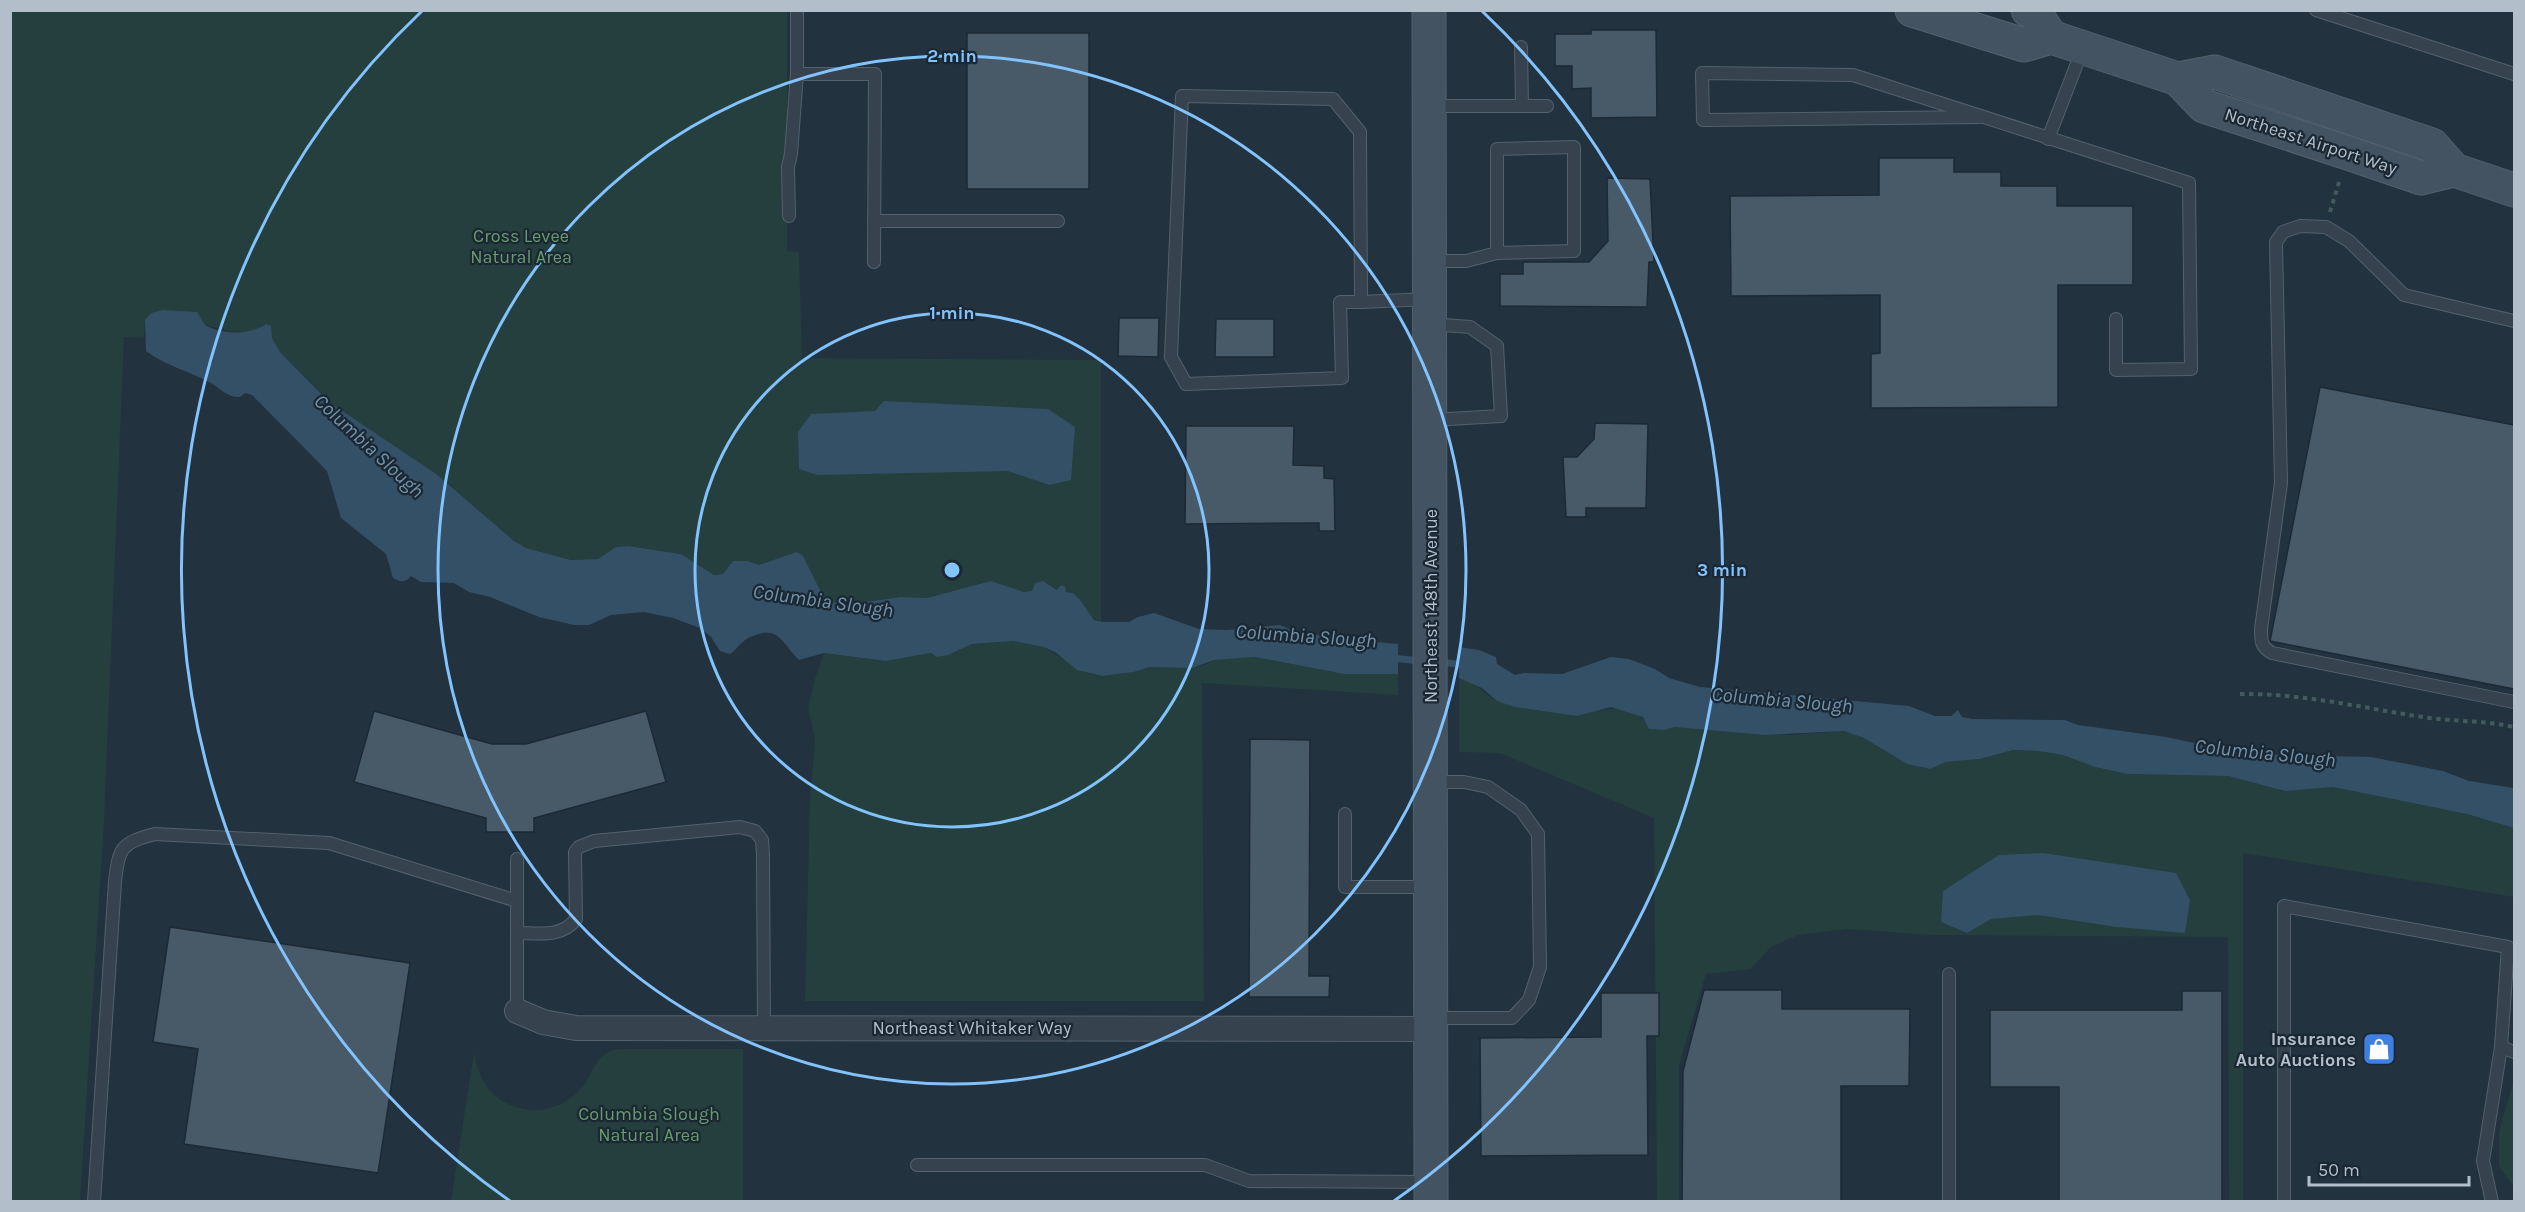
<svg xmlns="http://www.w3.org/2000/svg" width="2525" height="1212" viewBox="0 0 2525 1212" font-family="Karla,sans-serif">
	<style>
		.green { fill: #243f3e }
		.water { fill: #345066 }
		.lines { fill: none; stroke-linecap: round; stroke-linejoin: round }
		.stream { stroke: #345066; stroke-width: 7 }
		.building { fill: #485967; stroke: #1d2a35; stroke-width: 1.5 }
		.lane-casing { stroke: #54616c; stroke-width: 14 }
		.street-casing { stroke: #54616c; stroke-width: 26 }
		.secondary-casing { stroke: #54616c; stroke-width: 35 }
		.path { stroke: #425b5b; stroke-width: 4; stroke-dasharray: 4.5 4.5; stroke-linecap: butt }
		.lane { stroke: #36434e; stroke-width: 12 }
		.street { stroke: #36434e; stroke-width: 24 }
		.secondary { stroke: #445361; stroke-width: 33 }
		.ring { fill: none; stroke: #82c3fe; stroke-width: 3 }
		.labels { text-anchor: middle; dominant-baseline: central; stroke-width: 4.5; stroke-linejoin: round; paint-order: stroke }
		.street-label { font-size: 18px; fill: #b2bec9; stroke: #1b2833 }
		.park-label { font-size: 18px; fill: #679c6c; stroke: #1b2833 }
		.poi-label { font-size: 18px; font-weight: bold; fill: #b2bec9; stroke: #1b2833; text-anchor: end }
		.water-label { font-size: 20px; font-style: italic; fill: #7094ae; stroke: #1b2833 }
		.centre { fill: #82c3fe; stroke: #1b2833; stroke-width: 3 }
		.ring-label { font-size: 18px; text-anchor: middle; font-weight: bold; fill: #82c3fe; stroke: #1b2833; stroke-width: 4.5; stroke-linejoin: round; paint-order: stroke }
	</style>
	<rect width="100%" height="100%" fill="#22323e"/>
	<!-- green -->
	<g class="green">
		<polygon points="10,11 787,11 787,251 799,252 802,358 1101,360 1101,622 1088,615 1073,593 1058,590 1043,581 1035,583 1032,591 1024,592 997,584 927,598 900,597 845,605 830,601 822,594 803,556 759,565 748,561 729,566 723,574 714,575 681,554 628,546 616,547 598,559 571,560 526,548 514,541 435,473 329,402 280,352 272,338 270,326 244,332 229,331 205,325 145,320 144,338 124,337 104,821 80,1201 11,1201"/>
		<polygon points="1013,641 1043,647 1089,674 1102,676 1134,672 1150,667 1202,666 1214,660 1255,657 1344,674 1398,674 1398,695 1202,683 1204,1001 805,1001 810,799 815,740 808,708 815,678 824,653 886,661 931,653 937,657 972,644"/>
		<path d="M1459,678C1477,681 1486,697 1498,701C1521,708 1549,708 1573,711C1605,715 1627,695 1653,729L1675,727L1791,735L1844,731L1864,738L1907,764L1930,769L1946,762L1980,759L2013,750L2037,751L2063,755L2095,767L2127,774L2228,776L2285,791L2333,787L2467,814L2514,828V897L2243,853V1201H2229L2228,937L1931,935L1847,929L1798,935L1771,947L1751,969L1706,974L1679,1065V1201H1657L1654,818L1500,753L1459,752Z"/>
		<path d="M620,1049H743V1201H451L474,1052C477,1073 486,1091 504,1102C530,1117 565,1110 583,1086C595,1070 596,1051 620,1049Z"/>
		<polygon points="2514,1080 2514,1187 2499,1166 2499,1132"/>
	</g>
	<!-- water -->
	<g class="water">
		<path d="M163,310L197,312L205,325C223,335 250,335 266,324L271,326L272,338L280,352L329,402L435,473L514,541L526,548L571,560L598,559L616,547L628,546L681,554L714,575L723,574L733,561H748L759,565L797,552L803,556L822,594L830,601L845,605L900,597L927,598L991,581L1024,592L1032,591L1035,583L1043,581L1057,590L1060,586H1065L1066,592L1073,593L1080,600L1094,620L1103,622H1129L1138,617L1154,613L1199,629L1227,630L1280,625L1294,631L1335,638L1398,644V674H1344L1255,657L1214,660L1192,668L1150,667L1134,672L1102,676L1077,670L1055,652L1043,647L1013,641L972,644L948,655L937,657L931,653L886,661L824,653L799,660C780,641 779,624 748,638C741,642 736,650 730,654L720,651L711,637L700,628L673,618L644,612L611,615L589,625H574L539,617L490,597L469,592L454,583L421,582L411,576C406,583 400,582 393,578L386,554L341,518L327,471L252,395L245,393L240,397C228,398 221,389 211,383C189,371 166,366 146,351L145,320L151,313Z"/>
		<polygon points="884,401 1048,409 1075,427 1071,480 1049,485 1008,471 817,475 799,469 798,432 811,414 875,411"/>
		<polygon points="1459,647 1479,650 1496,657 1497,664 1515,675 1524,673 1562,674 1611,657 1629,659 1655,669 1669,678 1700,687 1909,706 1935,716 1951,716 1958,710 1962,717 1972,719 2065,720 2078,725 2166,737 2245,754 2371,757 2443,771 2469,781 2514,788 2514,828 2467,814 2333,787 2285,791 2228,776 2127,774 2095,767 2063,755 2038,751 2013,750 1980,759 1946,762 1930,769 1907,764 1864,738 1844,731 1765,735 1675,727 1664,730 1649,729 1643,717 1611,707 1577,716 1515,707 1497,701 1482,688 1459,678"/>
		<polygon points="2043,853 2176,873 2190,900 2185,933 2117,927 2038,915 1991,919 1967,933 1941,922 1943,891 1999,855"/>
	</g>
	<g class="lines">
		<!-- stream -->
		<g class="stream">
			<polyline points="1391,658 1421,661"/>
			<polyline points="1439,662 1466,665"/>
		</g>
	</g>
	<!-- building -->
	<g class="building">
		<polygon points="1591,30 1656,30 1657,117 1591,118 1591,88 1572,89 1572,66 1555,66 1555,34 1591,34"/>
		<rect x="967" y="33" width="122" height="156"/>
		<polygon points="1879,158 1954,158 1954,172 2001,172 2001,186 2057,186 2057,206 2133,206 2133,285 2058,285 2058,407 1871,408 1871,354 1880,353 1880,295 1731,296 1730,196 1879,195"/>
		<polygon points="1607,178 1650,179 1654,262 1649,262 1647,307 1500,306 1500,274 1523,274 1523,262 1589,262 1608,241"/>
		<polygon points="1119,318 1159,318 1158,357 1118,356"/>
		<polygon points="1216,319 1274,319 1274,357 1215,357"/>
		<polygon points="2320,387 2514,425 2514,689 2270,641"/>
		<polygon points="1595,423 1648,424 1646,508 1586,508 1586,517 1566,517 1563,457 1577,457 1594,439"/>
		<polygon points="1186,426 1294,426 1293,465 1324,466 1324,478 1334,479 1335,531 1319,531 1319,523 1185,524"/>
		<polygon points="374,711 492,744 526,744 646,711 666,782 534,818 534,832 486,832 486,818 354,782"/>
		<polygon points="1250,739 1310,740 1309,976 1330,976 1329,997 1249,997"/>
		<polygon points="170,927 410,963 378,1173 184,1144 198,1049 153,1042"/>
		<polygon points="1704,990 1782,990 1782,1009 1910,1009 1909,1086 1841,1086 1841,1202 1682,1202 1683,1071"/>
		<polygon points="2182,991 2222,991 2222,1202 2059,1202 2059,1087 1990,1087 1990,1010 2182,1010"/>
		<polygon points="1601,993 1659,993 1659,1036 1647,1036 1648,1155 1481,1156 1480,1038 1601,1037"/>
	</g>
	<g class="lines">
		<!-- lane casing -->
		<g class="lane-casing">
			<g id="lane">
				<polyline points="797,10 797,74 875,74 874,262"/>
				<polyline points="2316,10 2514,74"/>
				<polyline points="1521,47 1522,106"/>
				<polyline points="1430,106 1547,106"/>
				<polyline points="1979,117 1703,120 1702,73 1853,75 2189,183 2191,369 2116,370 2116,319"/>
				<polyline points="2048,139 2083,48"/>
				<polyline points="789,216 788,167 791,154 797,74"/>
				<polyline points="874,221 1058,221"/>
				<polyline points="1430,261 1466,261 1497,253 1574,251 1574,147 1497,149 1497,253"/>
				<polyline points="1361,302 1340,302 1342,378 1186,384 1171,357 1182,96 1333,99 1360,132 1361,302 1428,299"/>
				<path d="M2514,321L2404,295L2349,241L2326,227L2300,226L2283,232L2276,242L2281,483L2261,629C2261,641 2261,647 2272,653L2514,702"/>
				<polyline points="1430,324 1470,327 1497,346 1501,416 1431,420"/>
				<polyline points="1345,814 1345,887 1430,887"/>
				<polyline points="517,859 517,1011"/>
				<path d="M517,933C538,933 562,938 576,919L575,852L579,847L594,841L740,827L755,831L762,840L763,855L764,1028"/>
				<polyline points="1949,974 1949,1202"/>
				<polyline points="1431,1018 1512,1018 1529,1000 1540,967 1538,834 1521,810 1488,787 1464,782 1432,782"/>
				<polyline points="2501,1047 2514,1052"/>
				<polyline points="917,1165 1205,1165 1249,1181 1429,1182"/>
				<path d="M94,1202L115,882C119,847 121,843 155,834L329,843L517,901"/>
				<polyline points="2284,1202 2284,906 2508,947 2501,1047 2483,1161 2492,1202"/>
			</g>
		</g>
		<!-- street casing -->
		<g class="street-casing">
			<polyline id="street" points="517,1011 543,1022 576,1028 1430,1029"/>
		</g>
		<!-- secondary casing -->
		<g class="secondary-casing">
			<g id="secondary">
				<polyline points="1429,10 1431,1202"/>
				<polyline points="1912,10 2024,45 2051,37 2178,79 2215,72 2432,145 2454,170 2514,190"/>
				<polyline points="2028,10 2035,13 2051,37"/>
				<polyline points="2178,79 2204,106 2348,153 2421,178 2454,170"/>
			</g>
		</g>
		<!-- path -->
		<g class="path">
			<polyline points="2330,212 2340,179"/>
			<path d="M2240,694C2302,693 2362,708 2423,717C2453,722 2484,720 2514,727"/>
		</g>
		<!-- lane -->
		<use href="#lane" class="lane"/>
		<!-- street -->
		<use href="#street" class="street"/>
		<!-- secondary -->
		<use href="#secondary" class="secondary"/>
	</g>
	<!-- distance rings -->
	<g class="ring">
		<circle cx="952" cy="570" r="257"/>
		<circle cx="952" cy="570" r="514"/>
		<path d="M510 1201A770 770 0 0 1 422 11M1482 11A770 770 0 0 1 1394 1201"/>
	</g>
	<!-- icons -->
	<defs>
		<g id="shop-square" transform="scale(1.725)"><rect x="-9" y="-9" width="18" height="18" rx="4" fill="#3f7fe0" stroke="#1b2833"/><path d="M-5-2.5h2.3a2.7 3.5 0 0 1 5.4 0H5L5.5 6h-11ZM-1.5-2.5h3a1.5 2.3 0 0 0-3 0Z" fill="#fff"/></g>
	</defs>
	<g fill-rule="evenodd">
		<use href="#shop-square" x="2379" y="1049"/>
	</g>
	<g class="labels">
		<!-- street labels -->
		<g class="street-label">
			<text transform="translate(2311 141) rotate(18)">Northeast Airport Way</text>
			<text transform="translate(1431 606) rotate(-90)">Northeast 148th Avenue</text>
			<text x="972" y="1028">Northeast Whitaker Way</text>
		</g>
		<!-- park labels -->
		<g class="park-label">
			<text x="521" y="236">Cross Levee<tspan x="521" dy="21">Natural Area</tspan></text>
			<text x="649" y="1114">Columbia Slough<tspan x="649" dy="21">Natural Area</tspan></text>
		</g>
		<!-- poi labels -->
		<g class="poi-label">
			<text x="2356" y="1039">Insurance<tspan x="2356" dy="21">Auto Auctions</tspan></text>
		</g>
		<!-- water labels -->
		<g class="water-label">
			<text transform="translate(369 446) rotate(43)">Columbia Slough</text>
			<text transform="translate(823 601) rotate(8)">Columbia Slough</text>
			<text transform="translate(1306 636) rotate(4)">Columbia Slough</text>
			<text transform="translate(1782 700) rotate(5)">Columbia Slough</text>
			<text transform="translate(2265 753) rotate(6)">Columbia Slough</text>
		</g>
	</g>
	<circle cx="952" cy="570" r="9" class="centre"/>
	<g class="ring-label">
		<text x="952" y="62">2 min</text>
		<text x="952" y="319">1 min</text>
		<text x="1722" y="576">3 min</text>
	</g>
	<!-- border -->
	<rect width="2525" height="1212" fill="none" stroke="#b2bec9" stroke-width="24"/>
	<!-- scale -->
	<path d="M2309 1176v9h160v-9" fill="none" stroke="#b2bec9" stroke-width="3"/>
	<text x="2318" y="1176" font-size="18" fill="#b2bec9" stroke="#1b2833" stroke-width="4.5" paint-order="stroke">50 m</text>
</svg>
